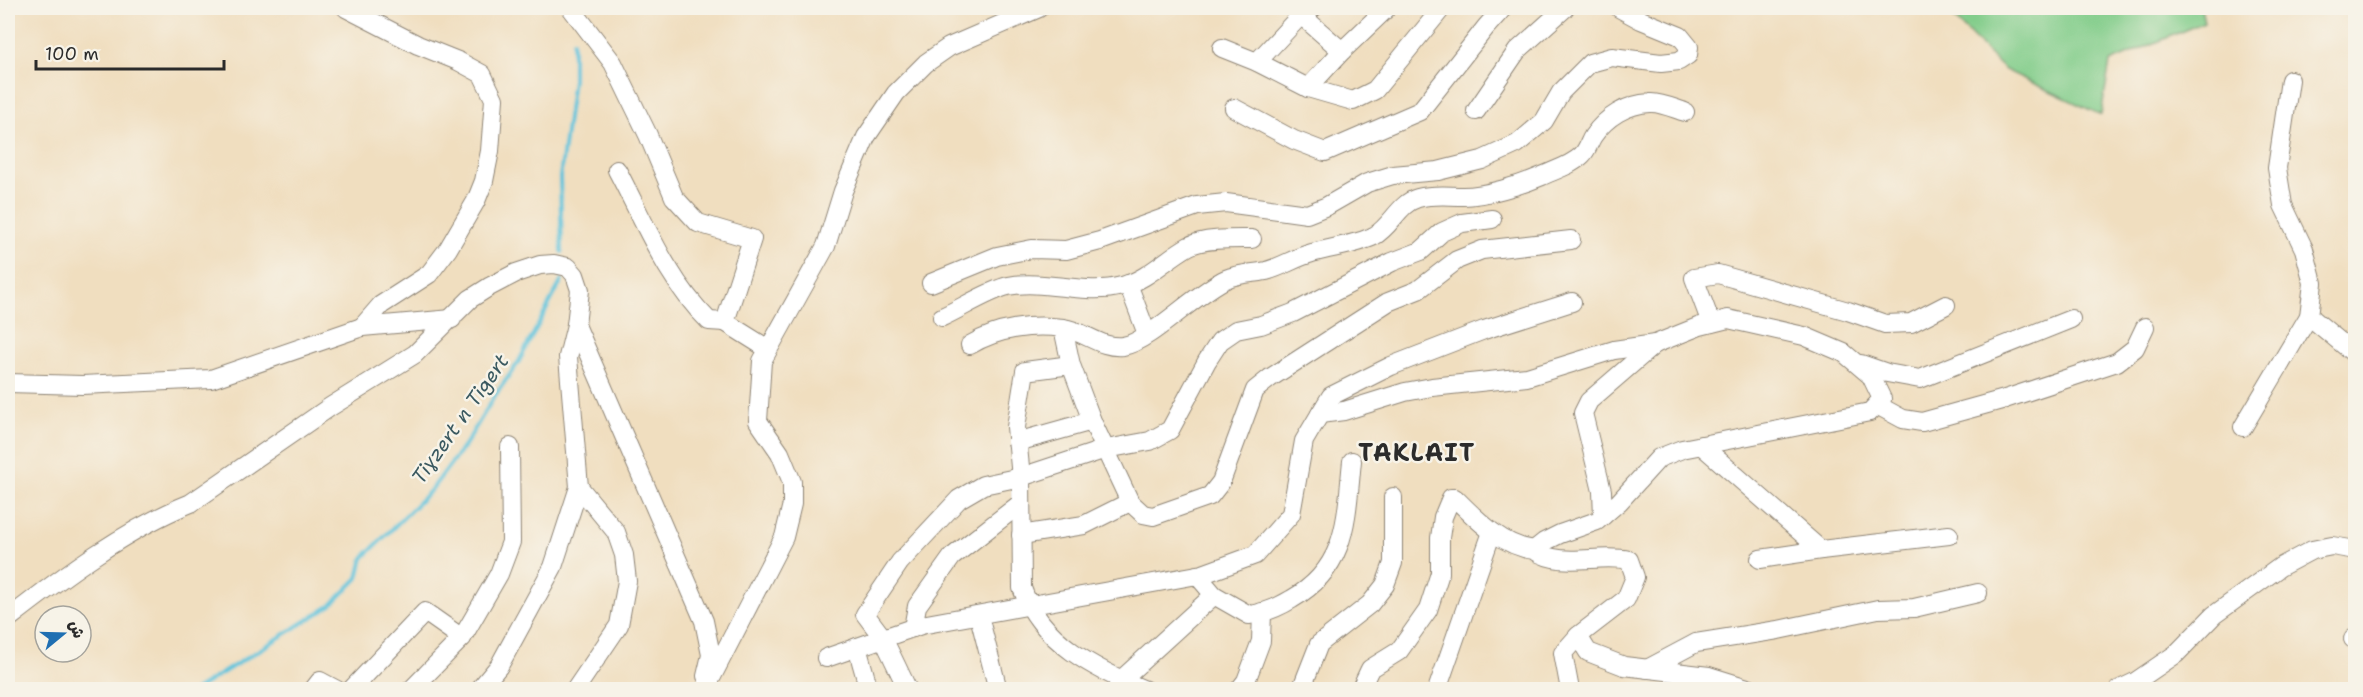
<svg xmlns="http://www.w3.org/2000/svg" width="2363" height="697" viewBox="0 0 2363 697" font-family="'Shantell Sans','Playpen Sans Arabic',sans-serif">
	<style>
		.green { fill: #83cd8b; stroke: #577c5b; stroke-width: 1.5 }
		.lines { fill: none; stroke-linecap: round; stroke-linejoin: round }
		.stream { stroke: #5dc3db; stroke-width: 4 }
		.minor-casing { stroke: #8e8475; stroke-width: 20 }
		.minor { stroke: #fff; stroke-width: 18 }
		.labels { text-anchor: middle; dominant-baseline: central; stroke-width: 5; stroke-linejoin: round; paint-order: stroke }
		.water-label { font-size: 20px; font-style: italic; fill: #3a5960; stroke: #f7f3e8 }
		.district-label { font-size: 24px; font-weight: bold; letter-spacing: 1.5px; fill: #2b2b2b; stroke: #f7f3e8 }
	</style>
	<rect width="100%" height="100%" fill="#f7f3e8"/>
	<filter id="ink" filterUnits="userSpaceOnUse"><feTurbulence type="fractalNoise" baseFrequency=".0167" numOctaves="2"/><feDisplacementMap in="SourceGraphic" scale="12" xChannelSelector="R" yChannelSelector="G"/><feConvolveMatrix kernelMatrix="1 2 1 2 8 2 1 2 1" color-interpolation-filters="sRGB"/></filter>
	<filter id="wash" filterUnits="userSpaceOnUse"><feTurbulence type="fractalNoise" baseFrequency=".008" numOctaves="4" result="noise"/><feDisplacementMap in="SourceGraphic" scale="24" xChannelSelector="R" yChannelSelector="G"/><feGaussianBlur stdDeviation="1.35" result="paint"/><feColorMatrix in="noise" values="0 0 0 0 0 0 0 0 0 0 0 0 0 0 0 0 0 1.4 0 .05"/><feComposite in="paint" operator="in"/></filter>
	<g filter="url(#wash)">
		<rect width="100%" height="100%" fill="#f0debf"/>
		<!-- green -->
		<polygon class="green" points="1944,8 2201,8 2204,22 2110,62 2101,115 2005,70"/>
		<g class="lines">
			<!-- stream -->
			<g class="stream">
				<polyline points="562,252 560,177 573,80 573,41"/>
				<polyline points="195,690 330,606 358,578 363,558 431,490 467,442 494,397 518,363 562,280"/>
			</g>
		</g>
	</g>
	<g filter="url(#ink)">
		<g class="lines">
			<!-- minor casing -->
			<g class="minor-casing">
				<g id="minor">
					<polyline points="346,8 418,45 458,61 482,74 494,99 490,151 484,181 476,201 448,249 429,274 381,305 362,327"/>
					<polyline points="571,8 613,63 648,135 674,197 698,223 752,239 725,322 768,349"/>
					<polyline points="1296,8 1301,15 1342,51 1387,8"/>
					<polyline points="1222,48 1257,62 1308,88 1353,101 1375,90 1442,8"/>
					<polyline points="1257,62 1301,15 1313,8"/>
					<polyline points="2290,80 2277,168 2283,205 2304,249 2313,283 2309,316 2356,355"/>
					<polyline points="1308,88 1342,51"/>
					<polyline points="1234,108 1294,140 1325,152 1420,111 1486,27 1503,8"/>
					<polyline points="1476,111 1517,51 1565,8"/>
					<path d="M617,170C644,221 667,280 709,321L725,322"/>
					<polyline points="931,283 997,256 1032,249 1066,250 1100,241 1197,206 1226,203 1307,214 1327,206 1367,183 1393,175 1438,171 1482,160 1517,144 1544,121 1561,92 1590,63 1612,57 1661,63 1679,61 1688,55 1689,47 1680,36 1641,20 1619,8"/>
					<polyline points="1128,284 1147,334"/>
					<path d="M1572,302L1484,330L1391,366L1331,396L1320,414L1344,411L1405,392L1432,387L1527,377L1614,350L1655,344L1700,326L1728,319L1804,336L1844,353L1871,376L1882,399L1870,412L1682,449L1659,458L1619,502L1597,521L1560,534L1544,542L1534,550C1562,569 1599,553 1629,560L1635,577L1626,599L1578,636L1588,652L1624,666L1709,676L1754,690"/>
					<path d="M942,317C960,309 990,290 1008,286C1046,279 1085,296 1122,286C1147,280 1167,258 1189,246C1204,238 1234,239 1252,239"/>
					<polyline points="1711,323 1694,278 1718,274 1848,311 1885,324 1911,323 1946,305"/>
					<polyline points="576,325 704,621 711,655 706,676"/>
					<path d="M970,345C998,328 1032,324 1063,328"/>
					<polyline points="1861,364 1887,373 1920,379 2071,319"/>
					<path d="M1071,365L1063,328C1085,331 1101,349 1123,346C1149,342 1197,292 1226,279C1239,273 1252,274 1266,271C1282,267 1296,257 1312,253C1332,247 1356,245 1374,236C1391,227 1399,203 1418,198C1433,194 1447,196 1463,196C1485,196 1521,185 1542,176C1555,170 1572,165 1582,155C1588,149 1589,142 1593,136C1606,117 1627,104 1650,103C1660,102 1675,109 1685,112"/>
					<polyline points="8,383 82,385 211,379 362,327 452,319"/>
					<polyline points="1877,405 1903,419 1922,422 2005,399 2117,362 2135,348 2145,327"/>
					<polyline points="2243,427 2309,316"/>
					<polyline points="1017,442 1092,421"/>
					<polyline points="1701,445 1821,550 1949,535"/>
					<polyline points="1603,516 1602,491 1583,413 1589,401 1655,344"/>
					<polyline points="1021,535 1084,525 1130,502"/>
					<polyline points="1760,559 1821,550"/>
					<path d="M1197,575L1214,595L1249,615C1265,613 1279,607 1292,599C1348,567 1346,518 1352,461"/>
					<polyline points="979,616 998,690"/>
					<path d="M8,619C63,576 126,529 191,503L330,407L415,354L470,299L489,287L516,273L540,265L554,264L568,267L575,275L580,290L576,325L568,357L579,487L553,567L499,666L479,690"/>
					<polyline points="913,628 917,606 952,557 1021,503"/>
					<polyline points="2353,639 2356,637"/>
					<polyline points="857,647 869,690"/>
					<polyline points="826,658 921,625 1203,574 1255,555 1291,514 1304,441 1320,414"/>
					<polyline points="1647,669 1696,643 1778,630 1878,609 1914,608 1978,593"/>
					<polyline points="1117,689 1121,680 1214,595"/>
					<polyline points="313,690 320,681 337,690"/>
					<polyline points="351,690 425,612 462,638"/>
					<polyline points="411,690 462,638 499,574 511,542 510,447"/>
					<polyline points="575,690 619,625 627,581 624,555 616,532 579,487"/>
					<polyline points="705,690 784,537 792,504 792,482 780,453 758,421 762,361 826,246 843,191 866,137 896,93 926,63 949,47 1039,8"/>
					<polyline points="908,690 883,638 865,614 900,562 959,499 983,485 1021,477 1106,449 1150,441 1170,430 1207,361 1220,341 1236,330 1261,325 1293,313 1392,262 1421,251 1442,232 1462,223 1492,219"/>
					<path d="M1145,690C1097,670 1040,642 1022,588L1021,477L1016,427L1025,371L1071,365L1092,421L1130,502L1143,514L1153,516L1210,496L1221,482L1255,390L1270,378L1388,302L1418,290L1457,260L1482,250L1571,240"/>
					<polyline points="1239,690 1246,681 1261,641 1262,612"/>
					<polyline points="1301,690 1319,644 1370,604 1385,585 1393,563 1393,497"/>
					<path d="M1360,690L1370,669L1399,651L1428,610L1440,573V538L1443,517L1451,498H1455C1477,520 1502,546 1534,550"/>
					<polyline points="1437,690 1492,532"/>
					<polyline points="1570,690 1563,653 1578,636"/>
					<polyline points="2118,690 2135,682 2176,654 2214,615 2280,567 2312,550 2332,546 2356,550"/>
				</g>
			</g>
			<!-- minor -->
			<use href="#minor" class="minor"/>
		</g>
	</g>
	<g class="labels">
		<!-- water labels -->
		<g class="water-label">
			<text transform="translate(460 419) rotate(-55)">Tiɣzert n Tigert</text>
		</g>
		<!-- district labels -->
		<g class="district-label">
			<text x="1417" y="453">TAKLAIT</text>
		</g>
	</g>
	<!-- margin -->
	<rect width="2363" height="697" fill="none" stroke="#f7f3e8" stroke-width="30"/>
	<!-- north arrow -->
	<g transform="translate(63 634) rotate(71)"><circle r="28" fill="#f7f3e8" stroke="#a5a39c" stroke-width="1.5"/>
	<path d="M0-4.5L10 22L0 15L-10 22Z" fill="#1f6fb2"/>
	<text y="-9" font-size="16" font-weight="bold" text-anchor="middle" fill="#2b2b2b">ش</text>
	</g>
	<!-- scale -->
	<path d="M36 60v9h188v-9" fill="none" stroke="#2b2b2b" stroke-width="3"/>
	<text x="45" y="60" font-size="18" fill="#2b2b2b" stroke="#f7f3e8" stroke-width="4.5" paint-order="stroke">100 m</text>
</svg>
